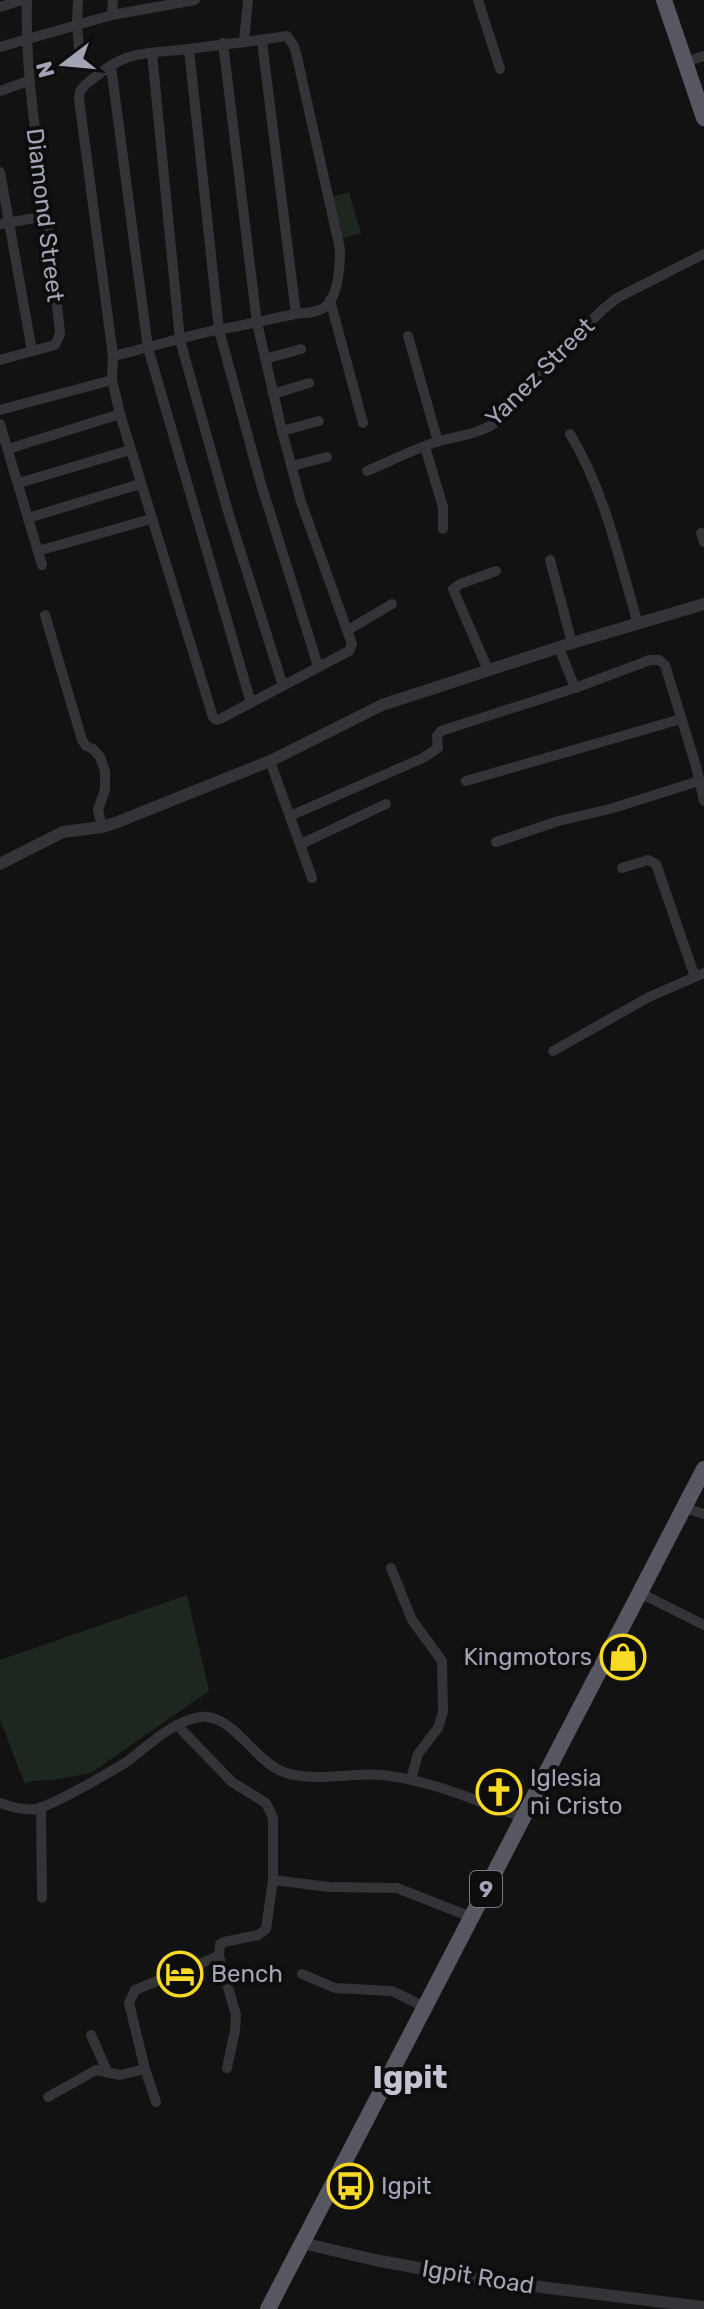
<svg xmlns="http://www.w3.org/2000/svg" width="704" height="2309" viewBox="0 0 704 2309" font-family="Rubik,sans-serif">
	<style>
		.green { fill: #1e2620 }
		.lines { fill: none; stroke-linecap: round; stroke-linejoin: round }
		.minor { stroke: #333338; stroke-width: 10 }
		.tertiary { stroke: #333338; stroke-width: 12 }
		.trunk { stroke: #565761; stroke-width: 16 }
		.labels { text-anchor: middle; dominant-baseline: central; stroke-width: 8; stroke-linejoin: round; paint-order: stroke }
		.shield { fill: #0d0d0e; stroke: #757783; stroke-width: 2 }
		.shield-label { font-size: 22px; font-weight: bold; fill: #a2a4b5 }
		.street-label { font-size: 24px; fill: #a2a4b5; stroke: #0d0d0e }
		.poi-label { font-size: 24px; fill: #a2a4b5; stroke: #0d0d0e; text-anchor: start }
		.district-label { font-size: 32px; font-weight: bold; fill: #c4c4d0; stroke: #0d0d0e }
	</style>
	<rect width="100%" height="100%" fill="#121213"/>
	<!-- green -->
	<g class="green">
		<polygon points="349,192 361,233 340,239 328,198"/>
		<polygon points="187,1595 209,1691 91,1773 54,1780 31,1781 25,1784 0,1720 0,1660"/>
	</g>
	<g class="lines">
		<!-- minor -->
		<g class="minor">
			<polyline points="78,0 77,24 79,48"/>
			<polyline points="478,0 500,69"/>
			<polyline points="0,7 22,0"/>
			<polyline points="112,15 113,0"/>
			<polyline points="244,41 248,0"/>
			<polyline points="262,41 296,314"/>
			<polyline points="0,47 112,15 195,0"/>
			<polyline points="189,49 219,330 261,484 318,666"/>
			<polyline points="152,53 180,340 229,515 283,686"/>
			<polyline points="685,62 704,56"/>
			<polyline points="111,66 148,348 251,703"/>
			<polyline points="0,91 28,81"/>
			<polyline points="0,172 32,351"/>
			<polyline points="0,224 47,216"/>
			<polyline points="330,300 363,423"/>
			<polyline points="408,336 438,442"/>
			<path d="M113,356C149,348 185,336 221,329C246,325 270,319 295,314C304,313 317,313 325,307C339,296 340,265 340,249L297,57L294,46L287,36C254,41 221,45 188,49C168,52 145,51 126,58C112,63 97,75 85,85L80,91L79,99L113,356L112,380L120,414L213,717L216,720L220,719L349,651L352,644L301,502L282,431L257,323L223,43"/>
			<polyline points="265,359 301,349"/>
			<path d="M0,360L55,345L60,334C56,294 52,253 46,213C37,140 25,74 27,0"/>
			<polyline points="273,394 309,383"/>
			<polyline points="0,410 112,380"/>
			<polyline points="0,424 42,565"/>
			<polyline points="282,431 319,421"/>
			<path d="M570,434C605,491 619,560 638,624"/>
			<polyline points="425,447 443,507 443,529"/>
			<polyline points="8,449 120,414"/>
			<polyline points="292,466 327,457"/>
			<path d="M367,471C391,461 415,448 440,441C459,436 478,434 495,423L601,311L617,298L704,254"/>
			<polyline points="19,483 130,450"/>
			<polyline points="28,518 140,484"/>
			<polyline points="701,533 704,542"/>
			<polyline points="38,551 151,519"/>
			<polyline points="550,560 572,643"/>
			<polyline points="45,615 82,740 86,746 93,749 100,757 105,771 105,790 98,810 102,827"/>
			<polyline points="348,630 392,604"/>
			<polyline points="559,648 575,688"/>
			<polyline points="488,670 453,589 460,584 496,571"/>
			<polyline points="270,761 312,878"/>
			<polyline points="466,781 681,719"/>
			<polyline points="290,816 423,758 438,748 437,736 441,731 575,688 650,660 659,660 665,665 696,766 704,801"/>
			<polyline points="496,842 558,821 610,809 699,781"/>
			<polyline points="301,844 386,804"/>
			<polyline points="622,868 648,860 656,864 695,977"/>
			<polyline points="553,1051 649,997 704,973"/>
			<polyline points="685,1508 704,1514"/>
			<polyline points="391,1568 412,1620 442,1661 443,1712 438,1728 418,1754 411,1779"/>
			<polyline points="640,1593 704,1625"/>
			<polyline points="177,1725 232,1782 266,1803 273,1818 273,1880 266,1929 258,1935 224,1942 220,1944 219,1956 236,2015 235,2031 227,2068"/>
			<path d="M0,1803C11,1807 24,1811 36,1809C52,1806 112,1771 128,1761C149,1745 173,1721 200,1717C231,1713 253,1758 279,1770C307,1784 351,1772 382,1775C430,1780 477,1801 522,1817"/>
			<polyline points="41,1807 42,1898"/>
			<polyline points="273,1880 329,1887 397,1888 471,1917"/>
			<polyline points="302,1974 335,1988 392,1991 425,2007"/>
			<polyline points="91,2035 107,2071"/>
			<polyline points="48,2097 96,2070 120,2075 145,2069"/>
			<polyline points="156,2102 145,2069 129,2003 135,1990 219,1956"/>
		</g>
		<!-- tertiary -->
		<g class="tertiary">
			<polyline points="0,864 63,832 102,827 115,823 270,761 382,705 572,643 704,604"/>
			<polyline points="302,2243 375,2260 483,2280 704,2307"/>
		</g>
		<!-- trunk -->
		<g class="trunk">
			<polyline points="664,0 704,118"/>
			<polyline points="268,2309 704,1469"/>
		</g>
	</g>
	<!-- icons -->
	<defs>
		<g id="shop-ring" transform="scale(2.3)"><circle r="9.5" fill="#0d0d0e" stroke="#f8da24" stroke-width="1.5"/><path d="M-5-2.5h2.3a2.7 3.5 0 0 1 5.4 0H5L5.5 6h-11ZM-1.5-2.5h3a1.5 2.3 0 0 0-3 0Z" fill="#f8da24"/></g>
		<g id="church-ring" transform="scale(2.3)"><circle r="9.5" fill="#0d0d0e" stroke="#f8da24" stroke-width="1.5"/><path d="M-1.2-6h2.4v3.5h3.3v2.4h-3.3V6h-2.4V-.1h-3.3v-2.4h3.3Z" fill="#f8da24"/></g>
		<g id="hotel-ring" transform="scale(2.3)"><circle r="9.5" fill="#0d0d0e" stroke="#f8da24" stroke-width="1.5"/><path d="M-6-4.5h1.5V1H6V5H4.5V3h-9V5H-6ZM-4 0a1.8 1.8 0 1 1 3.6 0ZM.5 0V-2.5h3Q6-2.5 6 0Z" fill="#f8da24"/></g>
		<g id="bus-ring" transform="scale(2.3)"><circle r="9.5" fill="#0d0d0e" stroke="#f8da24" stroke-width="1.5"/><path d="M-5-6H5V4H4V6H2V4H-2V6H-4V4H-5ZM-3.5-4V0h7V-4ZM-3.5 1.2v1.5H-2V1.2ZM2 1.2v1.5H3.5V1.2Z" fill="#f8da24"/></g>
	</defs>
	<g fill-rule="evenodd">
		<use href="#shop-ring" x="623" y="1657"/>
		<use href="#church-ring" x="499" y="1792"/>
		<use href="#hotel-ring" x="180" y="1974"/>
		<use href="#bus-ring" x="350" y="2186"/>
	</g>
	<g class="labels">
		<!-- shield labels -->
		<rect class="shield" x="470" y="1871" width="32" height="36" rx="6"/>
		<g class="shield-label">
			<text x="486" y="1889">9</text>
		</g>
		<!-- street labels -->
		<g class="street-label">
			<text transform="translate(45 215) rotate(83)">Diamond Street</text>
			<text transform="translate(540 372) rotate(-45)">Yanez Street</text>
			<text transform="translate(478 2277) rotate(9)">Igpit Road</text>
		</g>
		<!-- poi labels -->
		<g class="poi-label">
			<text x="592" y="1657" text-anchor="end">Kingmotors</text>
			<text x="530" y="1778">Iglesia<tspan x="530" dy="28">ni Cristo</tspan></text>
			<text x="211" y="1974">Bench</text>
			<text x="381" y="2186">Igpit</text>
		</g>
		<!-- district labels -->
		<g class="district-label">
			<text x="410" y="2077">Igpit</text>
		</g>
	</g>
	<!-- north arrow -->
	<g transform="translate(64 64) rotate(254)" stroke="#0d0d0e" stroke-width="6" paint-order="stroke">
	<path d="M0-6L14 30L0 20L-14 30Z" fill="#a2a4b5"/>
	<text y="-12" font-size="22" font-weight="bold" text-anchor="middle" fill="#a2a4b5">N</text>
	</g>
</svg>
